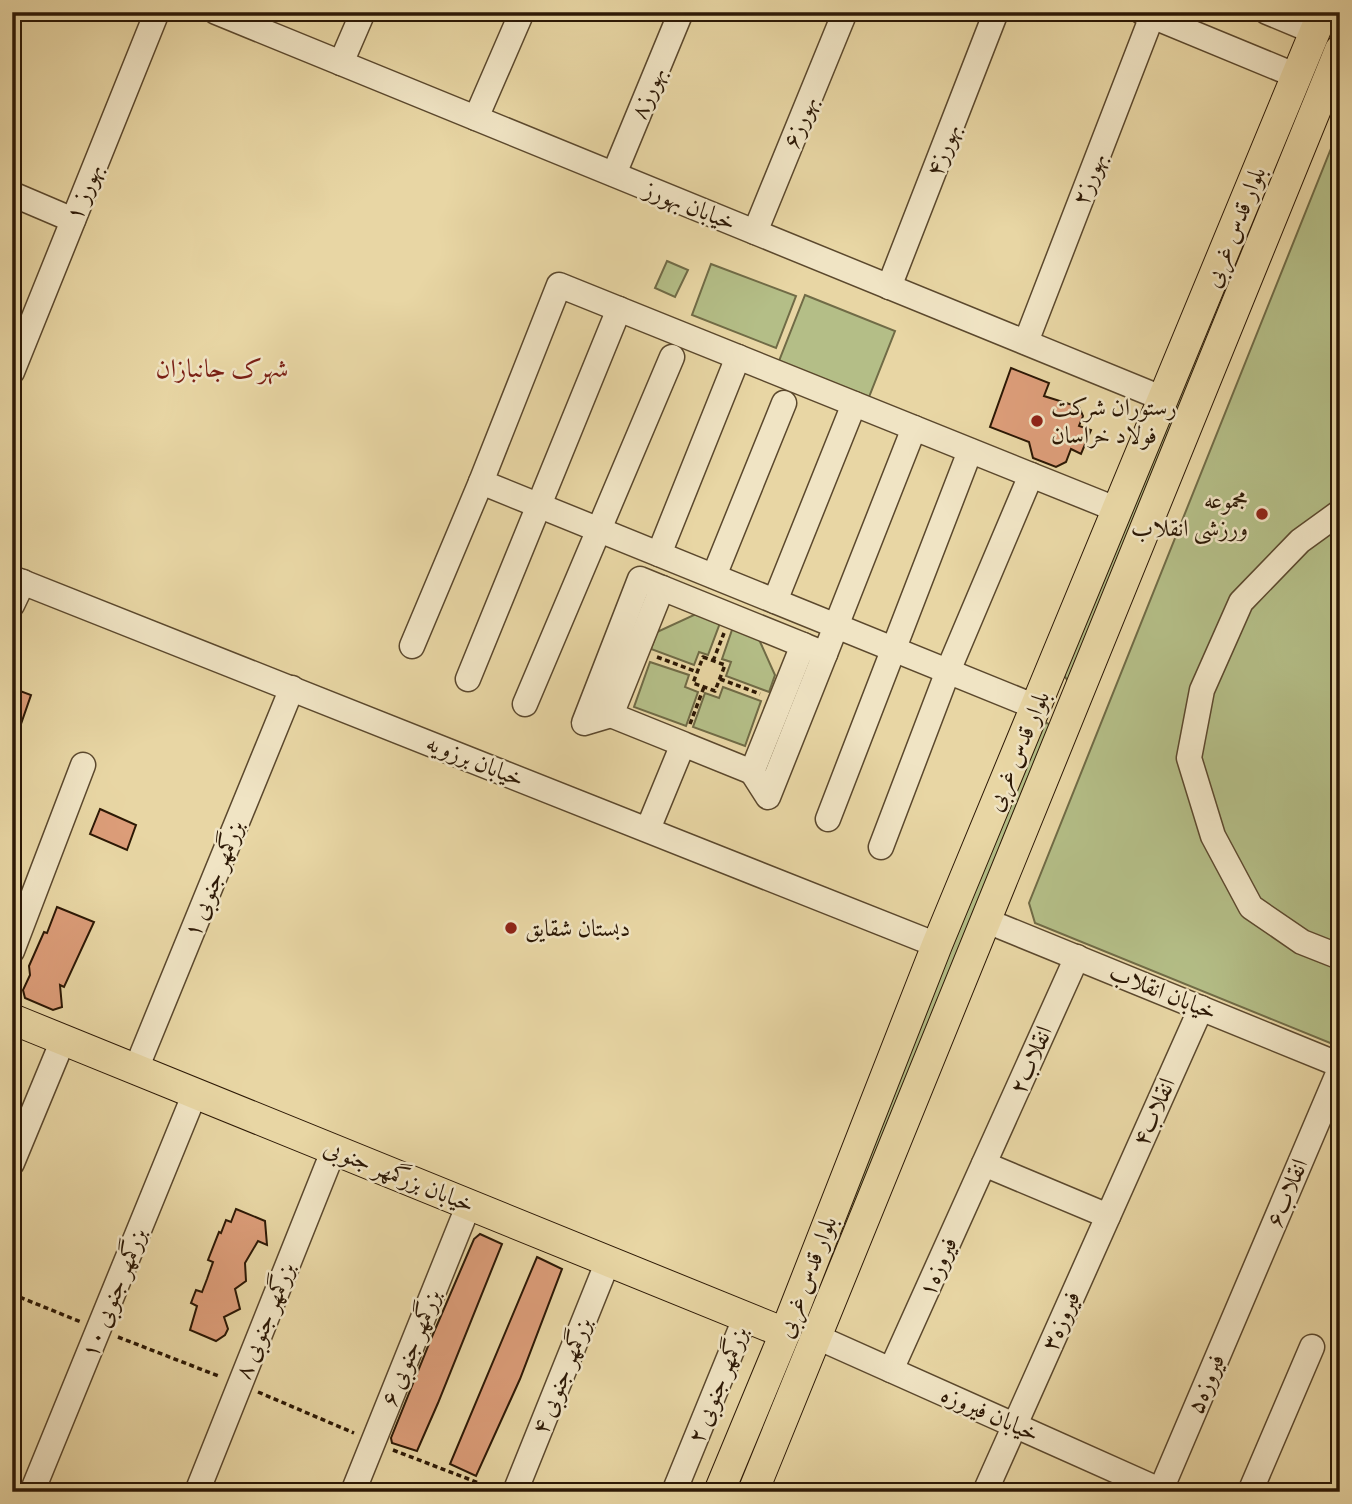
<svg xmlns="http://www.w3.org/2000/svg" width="1352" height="1504" viewBox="0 0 1352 1504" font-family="'IM FELL Double Pica',Amiri,serif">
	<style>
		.green { fill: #b4be87; stroke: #706b46; stroke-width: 2 }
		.building { fill: #dc9d79; stroke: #2c1805; stroke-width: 2 }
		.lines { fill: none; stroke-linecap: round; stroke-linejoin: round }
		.minor-casing { stroke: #5b482d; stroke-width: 27 }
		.major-casing { stroke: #2c1805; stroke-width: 32 }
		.path { stroke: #2c1805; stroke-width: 3.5; stroke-dasharray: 5 3.5; stroke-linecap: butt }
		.minor { stroke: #f0e4c4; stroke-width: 24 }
		.major { stroke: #e8d6a4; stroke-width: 30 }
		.poi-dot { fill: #8f2418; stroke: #f0e4c4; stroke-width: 2.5 }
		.labels { text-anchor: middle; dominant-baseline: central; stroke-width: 5; stroke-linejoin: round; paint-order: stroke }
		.street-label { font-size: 24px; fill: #2c1805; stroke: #f0e4c4 }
		.poi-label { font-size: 24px; fill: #2c1805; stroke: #f0e4c4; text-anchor: start }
		.neighbourhood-label { font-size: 26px; fill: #7a1f14; stroke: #f0e4c4 }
	</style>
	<rect width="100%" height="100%" fill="#e8d6a4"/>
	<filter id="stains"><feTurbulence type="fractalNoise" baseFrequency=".00286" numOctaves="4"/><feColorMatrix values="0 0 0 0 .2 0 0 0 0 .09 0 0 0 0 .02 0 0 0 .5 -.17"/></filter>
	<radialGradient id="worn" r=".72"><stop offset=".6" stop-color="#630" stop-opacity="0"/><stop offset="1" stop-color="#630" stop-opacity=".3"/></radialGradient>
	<!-- green -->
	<g class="green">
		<polygon points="1333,12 1340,12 1340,21 1068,681 1063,674"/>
		<polygon points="1340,126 1340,1047 1035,923 1029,903"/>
		<polygon points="667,261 688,270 675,297 655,288"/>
		<polygon points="711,264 796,296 776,348 692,315"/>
		<polygon points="805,295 895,331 869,397 779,361"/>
		<polygon points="696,614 720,623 708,655 699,652 694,665 651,649 657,632"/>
		<polygon points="733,627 757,635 775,675 769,692 726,676 731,662 722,659"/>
		<polygon points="650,662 689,675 685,687 698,692 686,726 634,707"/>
		<polygon points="723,687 761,701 745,746 693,727 705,693 719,698"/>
		<polygon points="1044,722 1054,726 739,1492 729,1492"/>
	</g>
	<!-- building -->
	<g class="building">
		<polygon points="1011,368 1049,383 1044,396 1079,407 1083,416 1079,426 1091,430 1081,454 1071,449 1066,462 1056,467 1033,458 1029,442 990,427"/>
		<polygon points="12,688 31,695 13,747 12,747"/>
		<polygon points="100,809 136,825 127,850 90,834"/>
		<polygon points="57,907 94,922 64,987 60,985 62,1007 53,1010 25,998 23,990 30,975 29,966 44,932 47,933"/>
		<polygon points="236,1209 265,1221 267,1245 258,1241 245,1263 246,1281 235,1289 240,1309 224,1317 228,1329 225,1335 216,1341 190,1330 197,1306 191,1303 196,1290 202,1292 207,1279 213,1262 208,1260 219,1232 221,1233 226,1220 231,1222"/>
		<polygon points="480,1234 502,1244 438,1403 417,1451 392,1443 391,1438 431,1339 474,1239"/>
		<polygon points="537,1257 562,1269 520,1379 476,1476 450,1464"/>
	</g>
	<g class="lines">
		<!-- minor casing -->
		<g class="minor-casing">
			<g id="minor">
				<polyline points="216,12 1164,399"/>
				<polyline points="1142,12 1297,76"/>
				<polyline points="1267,12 1315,32"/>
				<polyline points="341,63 363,12"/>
				<polyline points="476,118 522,12"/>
				<polyline points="614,174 681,12"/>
				<polyline points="12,194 73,220"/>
				<polyline points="755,232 845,12"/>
				<polyline points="889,287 996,12"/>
				<polyline points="1026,342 1152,16"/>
				<polyline points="12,372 157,12"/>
				<polyline points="1340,512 1300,541 1241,602 1202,690 1189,758 1213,836 1251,907 1302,942 1340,957"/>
				<polyline points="659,554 738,357"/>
				<polyline points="714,576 784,403"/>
				<polyline points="12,578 937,945"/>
				<polyline points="775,601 854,404"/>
				<polyline points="12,605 23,582"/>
				<polyline points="803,645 825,654 914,428"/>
				<polyline points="412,646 481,482"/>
				<polyline points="468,679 619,309"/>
				<polyline points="525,704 672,357"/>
				<polyline points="1036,707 481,482 559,285 1118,510"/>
				<polyline points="611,715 584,723 640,579 662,588"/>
				<polyline points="752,772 768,797 825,654"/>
				<polyline points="828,819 970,451"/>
				<polyline points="648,829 683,744 752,772 803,645 662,588 611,715 683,744"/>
				<polyline points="881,847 948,671 1031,475"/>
				<polyline points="987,921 1340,1065"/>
				<polyline points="12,951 83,765"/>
				<polyline points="136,1069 292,688"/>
				<polyline points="12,1163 63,1040"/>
				<polyline points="984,1164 1108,1216"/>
				<polyline points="817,1337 1164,1492"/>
				<polyline points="891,1370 1077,957"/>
				<polyline points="32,1492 195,1093"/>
				<polyline points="197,1492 334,1149"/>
				<polyline points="353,1492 469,1204"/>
				<polyline points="515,1492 608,1261"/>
				<polyline points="674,1492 746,1316"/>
				<polyline points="985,1492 1201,1008"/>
				<polyline points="1160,1492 1340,1069"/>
				<polyline points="1250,1492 1312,1347"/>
			</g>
		</g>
		<!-- major casing -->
		<g class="major-casing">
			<g id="major">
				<polyline points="12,1019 785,1333"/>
				<polyline points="719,1492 785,1333 937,945 1323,12"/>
				<polyline points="753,1492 1340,50"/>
			</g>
		</g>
		<!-- path -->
		<g class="path">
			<polyline points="657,657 697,672"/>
			<polygon points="703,657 725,665 715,691 693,683"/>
			<polyline points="713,661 724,633"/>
			<polyline points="720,679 760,694"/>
			<polyline points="690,724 704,687"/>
			<polyline points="12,1294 81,1322"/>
			<polyline points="118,1337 221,1377"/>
			<polyline points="258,1392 354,1433"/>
			<polyline points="393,1450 497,1490"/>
		</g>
		<!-- minor -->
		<use href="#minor" class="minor"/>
		<!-- major -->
		<use href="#major" class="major"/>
	</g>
	<!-- markers -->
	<g class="poi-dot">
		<circle cx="1037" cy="421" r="7"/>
		<circle cx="1262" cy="514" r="7"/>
		<circle cx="511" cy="928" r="7"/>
	</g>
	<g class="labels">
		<!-- street labels -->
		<g class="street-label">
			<text transform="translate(648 93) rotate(-67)">بهورز۸</text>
			<text transform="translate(800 122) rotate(-68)">بهورز۶</text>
			<text transform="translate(943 150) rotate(-69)">بهورز۴</text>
			<text transform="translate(1089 179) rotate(-69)">بهورز۲</text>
			<text transform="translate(84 192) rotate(-68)">بهورز ۱</text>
			<text transform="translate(690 206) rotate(22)">خیابان بهورز</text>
			<text transform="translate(1235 227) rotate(-68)">بلوار قدس غربی</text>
			<text transform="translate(1018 751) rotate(-67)">بلوار قدس غربی</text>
			<text transform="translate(475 761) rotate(22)">خیابان برزویه</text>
			<text transform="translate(214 879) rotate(-68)">بزرگمهر جنوبی ۱</text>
			<text transform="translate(1163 992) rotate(22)">خیابان انقلاب</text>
			<text transform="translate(1031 1060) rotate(-66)">انقلاب۲</text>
			<text transform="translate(1154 1112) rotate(-66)">انقلاب۴</text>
			<text transform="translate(399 1176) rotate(22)">خیابان بزرگمهر جنوبی</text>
			<text transform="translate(1287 1193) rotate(-67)">انقلاب۶</text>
			<text transform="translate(938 1267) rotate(-66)">فیروزه۱</text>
			<text transform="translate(807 1277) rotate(-69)">بلوار قدس غربی</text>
			<text transform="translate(114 1293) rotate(-68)">بزرگمهر جنوبی ۱۰</text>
			<text transform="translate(265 1321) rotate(-68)">بزرگمهر جنوبی ۸</text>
			<text transform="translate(1061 1321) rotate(-66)">فیروزه۳</text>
			<text transform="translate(411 1348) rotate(-68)">بزرگمهر جنوبی ۶</text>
			<text transform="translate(562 1376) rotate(-68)">بزرگمهر جنوبی ۴</text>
			<text transform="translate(1206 1384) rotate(-67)">فیروزه۵</text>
			<text transform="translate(718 1385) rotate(-68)">بزرگمهر جنوبی ۲</text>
			<text transform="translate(990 1414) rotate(24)">خیابان فیروزه</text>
		</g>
		<!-- poi labels -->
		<g class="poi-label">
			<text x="1051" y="407">رستوران شرکت<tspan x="1051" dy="28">فولاد خراسان</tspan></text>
			<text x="1248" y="500" text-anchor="end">مجموعه<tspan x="1248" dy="28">ورزشی انقلاب</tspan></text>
			<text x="525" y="928">دبستان شقایق</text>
		</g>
		<!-- neighbourhood labels -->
		<g class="neighbourhood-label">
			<text x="222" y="369">شهرک جانبازان</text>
		</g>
	</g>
	<!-- margin -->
	<rect width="1352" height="1504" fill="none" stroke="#e8d6a4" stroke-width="42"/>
	<rect x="14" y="14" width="1324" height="1476" fill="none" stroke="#2c1805" stroke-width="3.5"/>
	<rect x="21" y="21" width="1310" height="1462" fill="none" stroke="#2c1805" stroke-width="2"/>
	<rect width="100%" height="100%" filter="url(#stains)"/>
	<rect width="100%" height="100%" fill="url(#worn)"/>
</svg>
